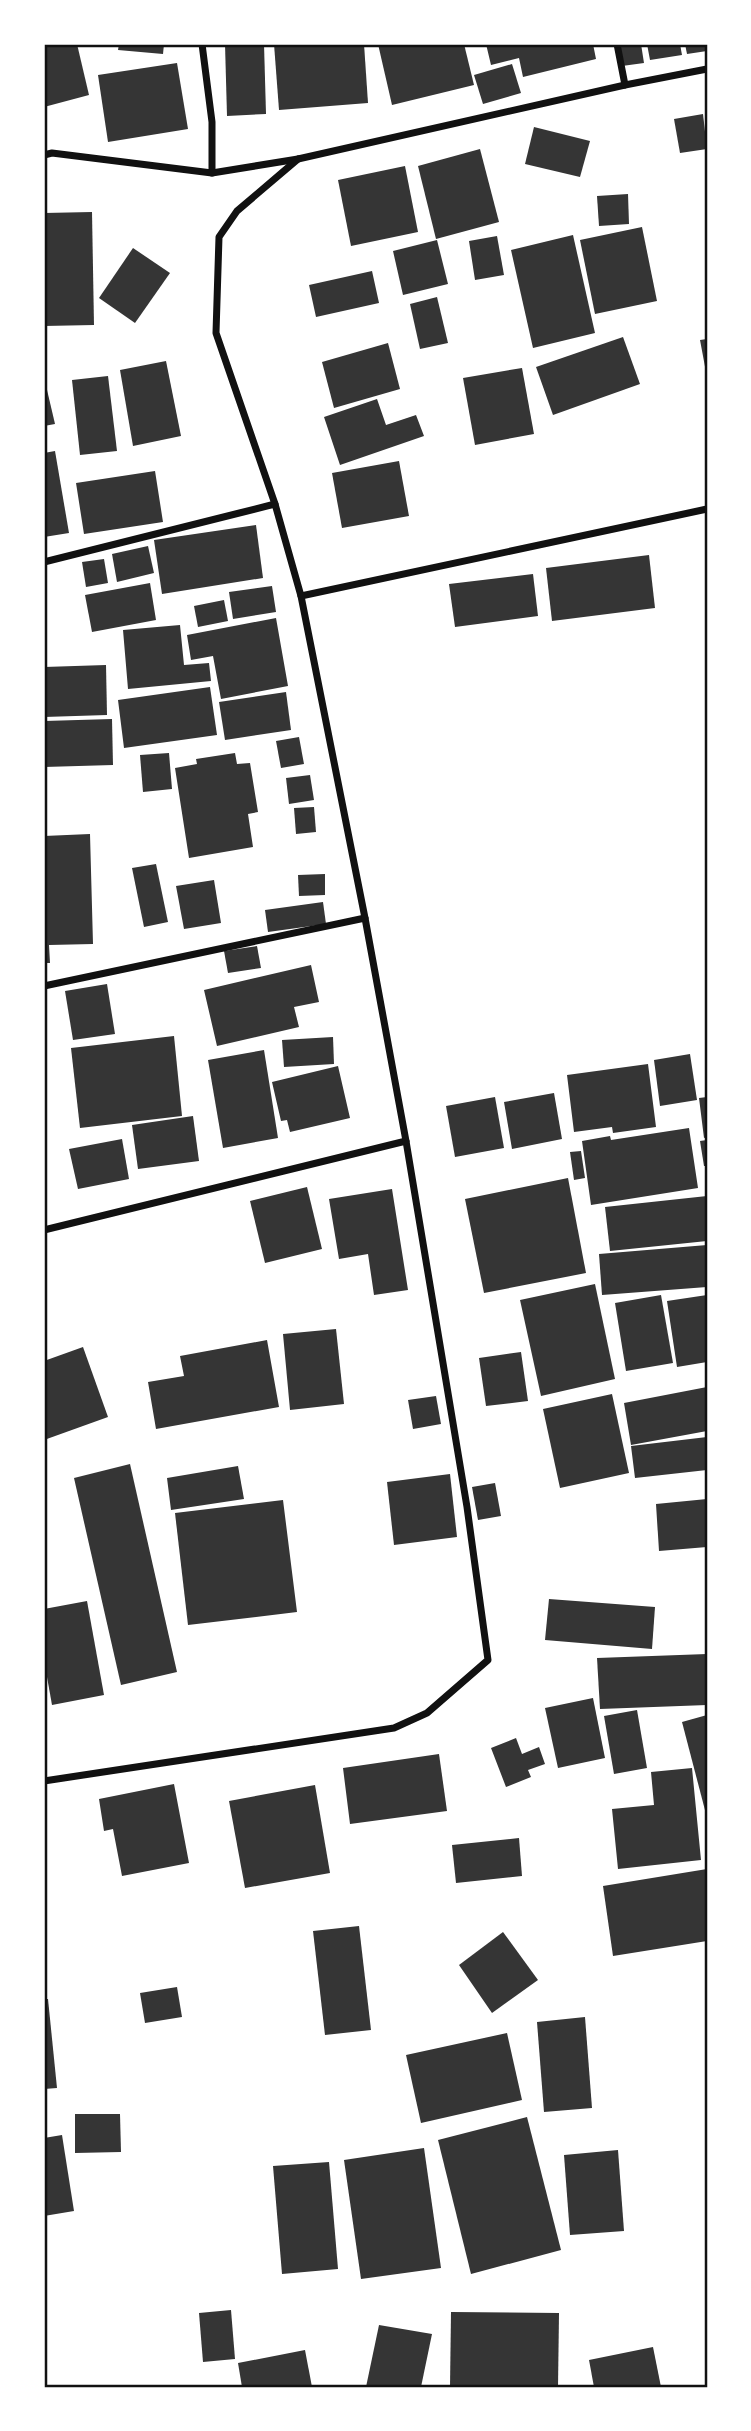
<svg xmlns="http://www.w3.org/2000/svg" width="751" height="2431" viewBox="0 0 751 2431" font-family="Karla,sans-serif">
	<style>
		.building { fill: #353535 }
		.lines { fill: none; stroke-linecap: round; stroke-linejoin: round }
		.minor { stroke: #111; stroke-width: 7 }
		.neatline { fill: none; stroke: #111; stroke-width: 2.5 }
	</style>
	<rect width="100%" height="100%" fill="#fff"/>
	<!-- building -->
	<g class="building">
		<polygon points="44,44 77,44 89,95 44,107"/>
		<polygon points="119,44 164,44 163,54 118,50"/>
		<polygon points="225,44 264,44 266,114 227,116"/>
		<polygon points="274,44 364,44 368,103 279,110"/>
		<polygon points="378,44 464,44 474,85 392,105"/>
		<polygon points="486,44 593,44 596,59 523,77 519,58 491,65"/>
		<polygon points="619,44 641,44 644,63 622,66"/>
		<polygon points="647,44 680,44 682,55 650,60"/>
		<polygon points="685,44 707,44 707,51 687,54"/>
		<polygon points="177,63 188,129 108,142 98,75"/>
		<polygon points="512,64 521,93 483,104 474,75"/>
		<polygon points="703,114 707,149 680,153 674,119"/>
		<polygon points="534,127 590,141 580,177 525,164"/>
		<polygon points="480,149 499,222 436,239 418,166"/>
		<polygon points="405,166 418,232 351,246 338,180"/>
		<polygon points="628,194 629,224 599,226 597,196"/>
		<polygon points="92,212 94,325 44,326 44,213"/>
		<polygon points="642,227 657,301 595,314 580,240"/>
		<polygon points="573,235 595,333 533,348 511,250"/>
		<polygon points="497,236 504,275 475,280 469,241"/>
		<polygon points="437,240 448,284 403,295 393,251"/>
		<polygon points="133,248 170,273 135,323 99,298"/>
		<polygon points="372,271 379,303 316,317 309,285"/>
		<polygon points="437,297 448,343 420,349 410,304"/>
		<polygon points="623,337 640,384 553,415 536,367"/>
		<polygon points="707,339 707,372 706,372 700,340"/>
		<polygon points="388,343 400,389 334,408 322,362"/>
		<polygon points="166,361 181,436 133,446 120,370"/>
		<polygon points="522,368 534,434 475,445 463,378"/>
		<polygon points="108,376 117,451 80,455 72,380"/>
		<polygon points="44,377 55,424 44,426"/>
		<polygon points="377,399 386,425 416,415 424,436 340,465 324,417"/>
		<polygon points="55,451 69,533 44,537 44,453"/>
		<polygon points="399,461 409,516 342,528 332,473"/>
		<polygon points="155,471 163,522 84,534 76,483"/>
		<polygon points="256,525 263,578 162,594 154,540"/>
		<polygon points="148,546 154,573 117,582 112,554"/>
		<polygon points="649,555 655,608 552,621 546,568"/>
		<polygon points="104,559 108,583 86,587 82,562"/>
		<polygon points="533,574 538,616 455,627 449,584"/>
		<polygon points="150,583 156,620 92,632 85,595"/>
		<polygon points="272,586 276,612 233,619 229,592"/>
		<polygon points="224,600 228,621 198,627 194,606"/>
		<polygon points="276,618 288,686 221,699 213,656 191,660 187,635"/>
		<polygon points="180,625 184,665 209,663 211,681 128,689 123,630"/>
		<polygon points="106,665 107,715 44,717 44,667"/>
		<polygon points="210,687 217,735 124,748 118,700"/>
		<polygon points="286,692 291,730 225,740 219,702"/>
		<polygon points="112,719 113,765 44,767 44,721"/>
		<polygon points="299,737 304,764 281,768 276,741"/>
		<polygon points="169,753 172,789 143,792 140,755"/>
		<polygon points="235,753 237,764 250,763 258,812 248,814 253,847 189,858 175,768 197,764 196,759"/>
		<polygon points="310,775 314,800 289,804 286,778"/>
		<polygon points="314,807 316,832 296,834 294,808"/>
		<polygon points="90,834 93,944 49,945 50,963 44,963 44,836"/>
		<polygon points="156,864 168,922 144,927 132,868"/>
		<polygon points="325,874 325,895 299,896 298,875"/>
		<polygon points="214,880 221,923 184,929 176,886"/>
		<polygon points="323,902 326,924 268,932 265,910"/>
		<polygon points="257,946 261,968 228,973 224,951"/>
		<polygon points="311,965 319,1002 294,1007 299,1027 217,1046 204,990"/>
		<polygon points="107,984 115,1034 73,1040 65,991"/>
		<polygon points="174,1036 182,1116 80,1128 71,1048"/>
		<polygon points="333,1037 334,1064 284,1067 282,1040"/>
		<polygon points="264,1050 278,1138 223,1148 208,1060"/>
		<polygon points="690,1054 697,1100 660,1106 654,1060"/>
		<polygon points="648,1064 656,1127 613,1133 612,1127 574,1132 567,1075"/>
		<polygon points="338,1066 350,1118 290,1132 287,1120 281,1121 272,1082"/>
		<polygon points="554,1093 562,1139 512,1149 504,1102"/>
		<polygon points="495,1097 504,1148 455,1157 446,1106"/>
		<polygon points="707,1097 707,1137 704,1138 699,1098"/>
		<polygon points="193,1116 199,1161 138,1169 132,1125"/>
		<polygon points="689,1128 698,1188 591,1205 582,1141 610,1136 611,1140"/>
		<polygon points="122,1139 129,1179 78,1189 69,1149"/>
		<polygon points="707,1140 707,1166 704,1166 700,1141"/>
		<polygon points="581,1151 585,1178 574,1180 570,1152"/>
		<polygon points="568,1178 586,1273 484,1293 465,1199"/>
		<polygon points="307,1187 322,1249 265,1263 250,1201"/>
		<polygon points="392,1189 408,1290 374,1295 368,1254 339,1259 329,1199"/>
		<polygon points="707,1196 707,1241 610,1251 605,1207"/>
		<polygon points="707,1245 707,1287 602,1295 599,1254"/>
		<polygon points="595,1284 615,1379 541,1396 520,1300"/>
		<polygon points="661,1295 673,1363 626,1371 615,1303"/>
		<polygon points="707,1295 707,1362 677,1367 667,1301"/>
		<polygon points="336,1329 344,1404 290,1410 283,1334"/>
		<polygon points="267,1340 279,1407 156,1429 148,1382 184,1376 180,1356"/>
		<polygon points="83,1347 108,1417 44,1440 44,1361"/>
		<polygon points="521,1352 528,1401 486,1406 479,1358"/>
		<polygon points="707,1387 707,1431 631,1445 624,1403"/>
		<polygon points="612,1394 629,1473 560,1488 543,1409"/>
		<polygon points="436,1396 441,1424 413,1429 408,1400"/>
		<polygon points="707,1437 707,1470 635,1478 631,1446"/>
		<polygon points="130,1464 177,1672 121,1685 74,1478"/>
		<polygon points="238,1466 244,1499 171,1510 167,1478"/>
		<polygon points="450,1474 457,1537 394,1545 387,1482"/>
		<polygon points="495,1483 501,1516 478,1520 472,1487"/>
		<polygon points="707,1499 707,1547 659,1551 656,1504"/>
		<polygon points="283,1500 297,1612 188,1625 175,1513"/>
		<polygon points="549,1599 655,1607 652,1649 545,1640"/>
		<polygon points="87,1601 104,1695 52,1705 44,1660 44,1609"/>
		<polygon points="707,1654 707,1705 600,1709 597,1658"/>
		<polygon points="593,1698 605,1758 558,1768 545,1708"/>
		<polygon points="637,1710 647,1768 614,1774 604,1716"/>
		<polygon points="707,1715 707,1813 706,1814 682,1722"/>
		<polygon points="516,1738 522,1754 539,1747 545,1764 528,1770 531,1777 506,1787 491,1748"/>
		<polygon points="439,1754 447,1811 350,1824 343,1768"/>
		<polygon points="692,1768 701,1860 618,1869 612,1809 654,1805 651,1772"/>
		<polygon points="174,1784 189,1863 122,1876 113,1829 104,1831 99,1799"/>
		<polygon points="315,1785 330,1873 245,1888 229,1801"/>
		<polygon points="519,1838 522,1876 456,1883 452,1845"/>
		<polygon points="707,1869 707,1941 613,1956 603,1886"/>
		<polygon points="359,1926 371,2030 325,2035 313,1931"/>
		<polygon points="503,1932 538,1980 492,2013 459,1965"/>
		<polygon points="177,1987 182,2017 145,2023 140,1993"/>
		<polygon points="44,1999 48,1999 57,2088 44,2089"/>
		<polygon points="585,2017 592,2108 544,2112 537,2022"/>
		<polygon points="507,2033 522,2100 421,2123 406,2055"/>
		<polygon points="75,2114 120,2114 121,2152 75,2153"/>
		<polygon points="527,2117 561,2250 471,2274 438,2140"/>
		<polygon points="62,2135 74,2211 44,2216 44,2138"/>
		<polygon points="424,2148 441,2268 361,2279 344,2160"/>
		<polygon points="618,2150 624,2231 570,2235 564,2155"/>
		<polygon points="329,2162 338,2269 282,2274 273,2166"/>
		<polygon points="231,2310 235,2359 203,2362 199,2313"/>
		<polygon points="451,2312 559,2313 558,2387 450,2387"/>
		<polygon points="379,2325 432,2334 421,2387 366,2387"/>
		<polygon points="653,2347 661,2387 594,2387 589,2360"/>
		<polygon points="305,2350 312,2387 242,2387 238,2363"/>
	</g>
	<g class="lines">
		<!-- minor -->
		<g class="minor">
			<polyline points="202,44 212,122 212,173"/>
			<polyline points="617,44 625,85"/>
			<polyline points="44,155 52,153 212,173 298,159 625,85 707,69"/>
			<polyline points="44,562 275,504"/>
			<polyline points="301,596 707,509"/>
			<polyline points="44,986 365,918"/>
			<polyline points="44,1230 406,1141"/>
			<polyline points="44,1781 394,1728 427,1713 488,1660 467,1507 406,1141 365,918 301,596 275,504 216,333 219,237 237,211 298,159"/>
		</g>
	</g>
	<!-- border -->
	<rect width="751" height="2431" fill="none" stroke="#ffffff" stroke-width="91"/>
	<rect x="46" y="46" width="660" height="2340" class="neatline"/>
</svg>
